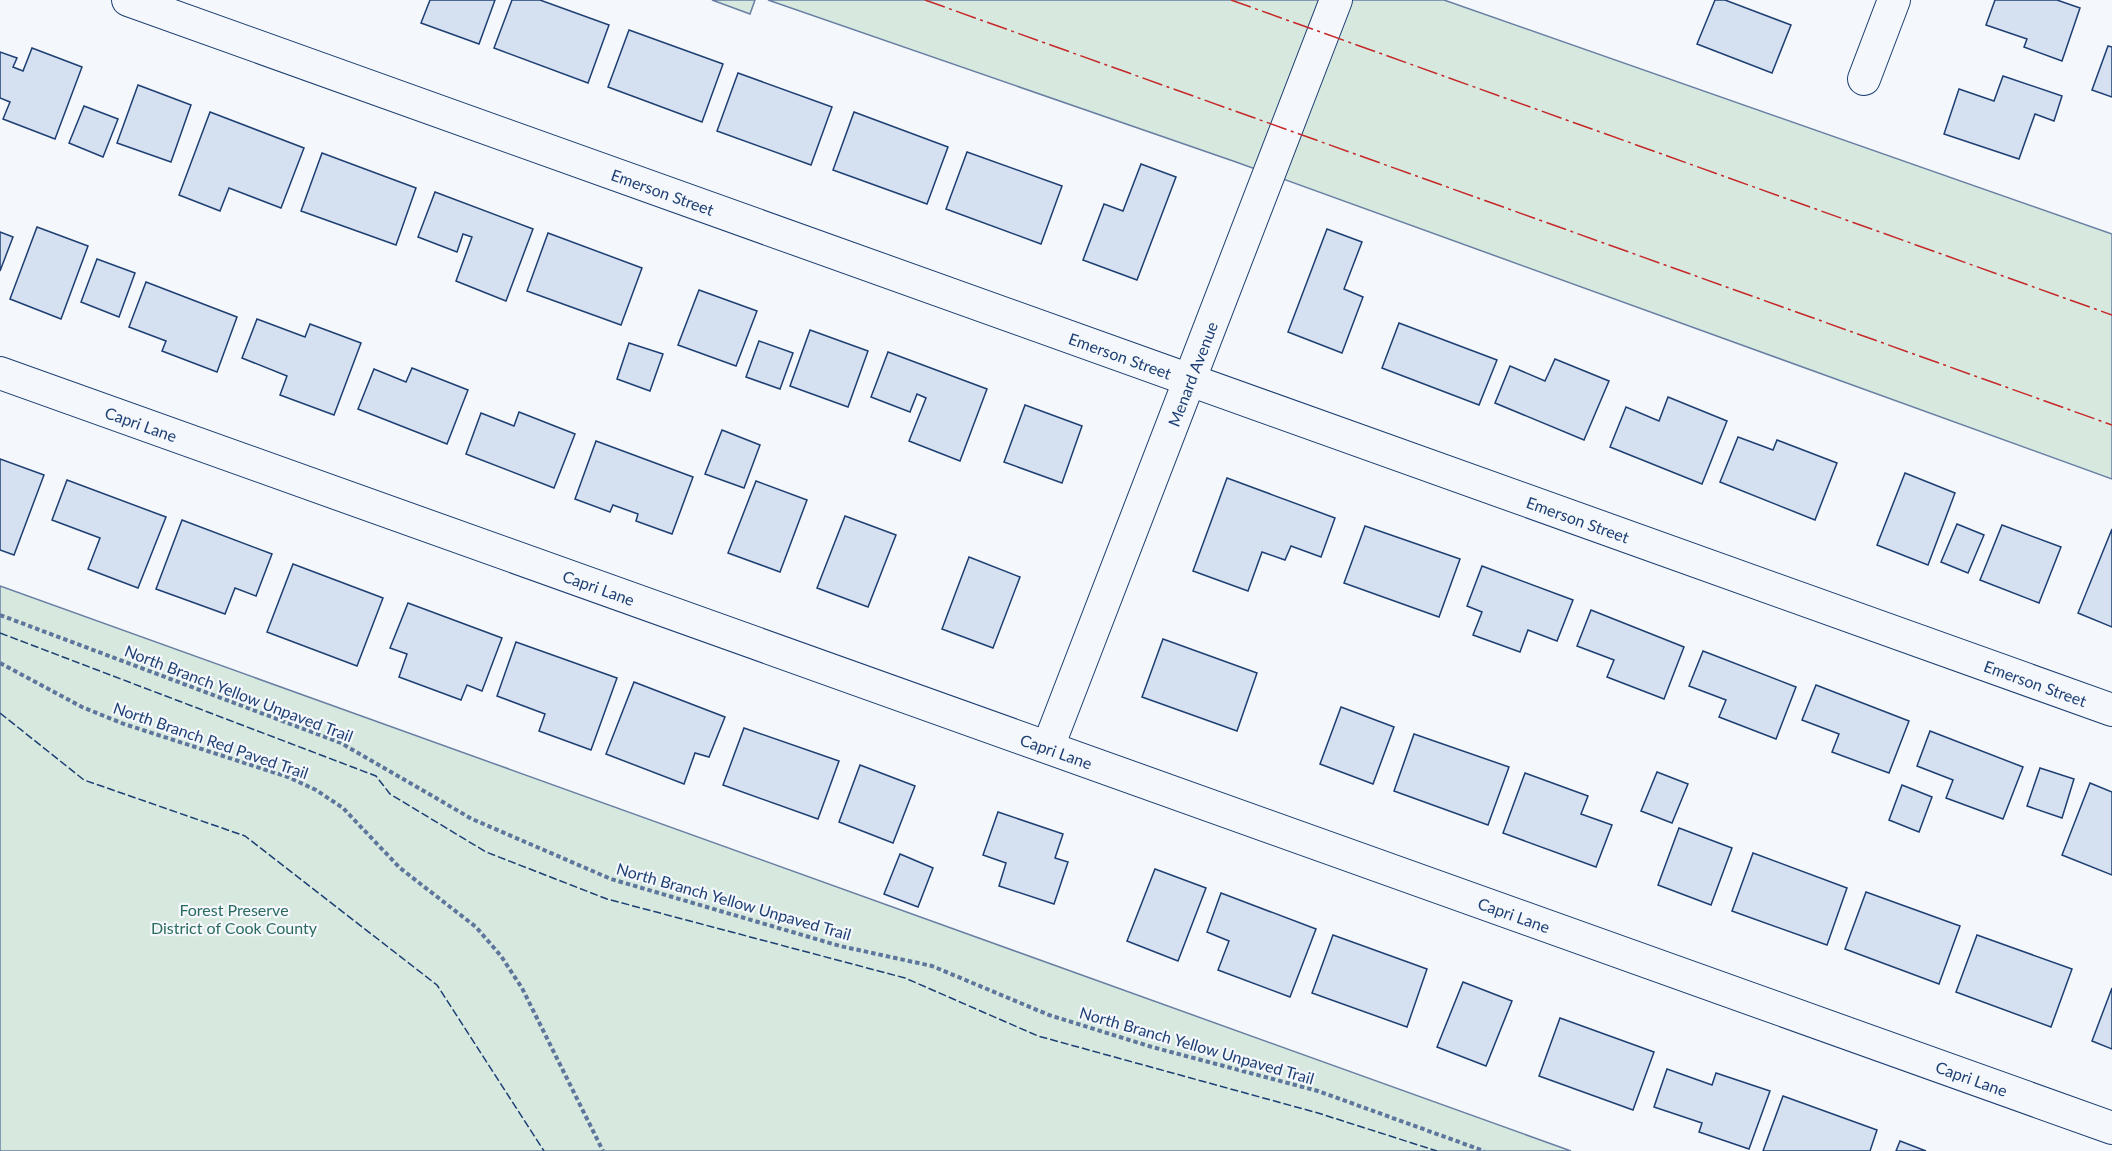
<svg xmlns="http://www.w3.org/2000/svg" width="2112" height="1151" viewBox="0 0 2112 1151" font-family="Lato,sans-serif">
	<style>
		.green { fill: #d7e8df; stroke: #687fa3; stroke-width: 1.5 }
		.building { fill: #d5e0f0; stroke: #1d3f73; stroke-width: 1.5 }
		.lines { fill: none; stroke-linecap: round; stroke-linejoin: round }
		.minor-casing { stroke: #1d3f73; stroke-width: 34 }
		.path { stroke: #5e769c; stroke-width: 4; stroke-dasharray: 4.5 3; stroke-linecap: butt }
		.minor { stroke: #f4f7fb; stroke-width: 32 }
		.fence { stroke: #1d3f73; stroke-width: 1.5; stroke-dasharray: 8 3; stroke-linecap: butt }
		.power { stroke: #c62828; stroke-width: 1.5; stroke-dasharray: 21 4.5 3 4.5; stroke-linecap: butt }
		.labels { text-anchor: middle; dominant-baseline: central; stroke-width: 4.5; stroke-linejoin: round; paint-order: stroke }
		.street-label { font-size: 16px; fill: #1d3f73; stroke: #f4f7fb }
		.park-label { font-size: 16px; fill: #2c6c60; stroke: #f4f7fb }
	</style>
	<rect width="100%" height="100%" fill="#f4f7fb"/>
	<!-- green -->
	<g class="green">
		<polygon points="712,0 755,0 750,14"/>
		<polygon points="768,0 1444,0 2112,234 2112,479 1236,162"/>
		<polygon points="0,586 1571,1151 0,1151"/>
	</g>
	<!-- building -->
	<g class="building">
		<polygon points="430,0 495,0 479,44 421,23"/>
		<polygon points="512,0 540,0 609,25 588,83 494,48"/>
		<polygon points="1715,0 1725,0 1791,25 1772,73 1697,44"/>
		<polygon points="1995,0 2057,0 2080,8 2062,61 2024,47 2027,39 1986,25"/>
		<polygon points="629,30 723,64 702,122 608,87"/>
		<polygon points="2108,46 2112,47 2112,97 2092,90"/>
		<polygon points="32,48 82,67 55,139 3,119 10,102 0,98 0,52 17,58 13,67 23,71"/>
		<polygon points="738,73 832,107 811,165 717,131"/>
		<polygon points="2003,76 2062,96 2054,121 2035,114 2019,159 1944,134 1959,89 1994,101"/>
		<polygon points="138,85 191,105 171,162 117,143"/>
		<polygon points="84,106 118,119 103,157 69,143"/>
		<polygon points="210,112 304,148 281,208 229,188 220,211 179,195"/>
		<polygon points="854,112 948,147 927,204 833,170"/>
		<polygon points="967,152 1062,186 1041,244 946,209"/>
		<polygon points="322,153 416,188 396,245 301,211"/>
		<polygon points="1141,164 1176,177 1137,280 1083,260 1104,204 1123,211"/>
		<polygon points="435,192 533,229 506,301 456,281 472,237 463,234 457,252 418,237"/>
		<polygon points="37,227 88,246 61,319 10,299"/>
		<polygon points="1327,229 1362,242 1344,289 1363,297 1342,353 1288,332"/>
		<polygon points="0,232 13,237 0,271"/>
		<polygon points="548,233 642,268 621,325 527,291"/>
		<polygon points="97,259 135,273 119,317 81,302"/>
		<polygon points="146,282 237,317 217,372 162,351 166,341 129,327"/>
		<polygon points="699,290 757,311 736,366 678,345"/>
		<polygon points="257,319 305,337 310,324 361,343 334,415 280,395 287,376 242,358"/>
		<polygon points="1399,323 1497,360 1479,405 1382,368"/>
		<polygon points="810,330 868,351 848,407 790,386"/>
		<polygon points="759,341 793,353 780,389 746,377"/>
		<polygon points="629,343 663,354 650,391 617,379"/>
		<polygon points="888,352 987,389 960,461 909,441 926,398 917,394 910,412 871,397"/>
		<polygon points="1555,359 1609,381 1584,440 1495,403 1510,366 1545,381"/>
		<polygon points="412,368 468,390 447,444 358,409 374,369 406,382"/>
		<polygon points="1668,397 1727,421 1702,484 1610,447 1626,407 1659,421"/>
		<polygon points="1025,405 1082,426 1062,483 1004,462"/>
		<polygon points="519,412 575,434 554,488 466,454 481,413 514,426"/>
		<polygon points="722,430 760,445 744,488 705,474"/>
		<polygon points="1738,437 1773,450 1777,440 1837,463 1815,520 1720,482"/>
		<polygon points="596,441 693,477 672,534 636,521 638,514 613,505 610,512 575,499"/>
		<polygon points="0,459 44,475 14,555 0,550"/>
		<polygon points="1905,473 1955,493 1928,565 1877,545"/>
		<polygon points="1227,478 1335,518 1321,557 1291,546 1285,560 1262,552 1248,591 1193,571"/>
		<polygon points="67,480 166,517 138,588 88,569 100,538 52,520"/>
		<polygon points="756,481 807,500 780,572 728,553"/>
		<polygon points="845,516 896,535 868,607 817,588"/>
		<polygon points="182,520 272,554 256,596 235,588 225,614 156,589"/>
		<polygon points="1957,524 1984,535 1968,573 1941,562"/>
		<polygon points="2002,525 2061,547 2039,603 1980,580"/>
		<polygon points="1365,526 1460,559 1439,617 1344,583"/>
		<polygon points="2112,529 2112,627 2078,613"/>
		<polygon points="969,557 1020,577 993,648 942,629"/>
		<polygon points="293,564 383,598 357,666 267,632"/>
		<polygon points="1482,566 1573,600 1557,641 1528,630 1520,652 1473,635 1482,612 1467,606"/>
		<polygon points="408,603 502,638 482,691 467,685 461,700 399,677 407,654 390,648"/>
		<polygon points="1591,610 1684,647 1664,699 1607,677 1614,660 1577,646"/>
		<polygon points="1163,639 1257,673 1237,731 1142,697"/>
		<polygon points="516,642 617,678 591,750 539,731 545,714 497,696"/>
		<polygon points="1703,651 1796,687 1776,739 1719,717 1726,700 1689,686"/>
		<polygon points="634,682 725,717 709,757 695,753 684,784 606,754"/>
		<polygon points="1816,685 1909,721 1889,773 1832,752 1839,734 1802,720"/>
		<polygon points="1341,707 1394,727 1373,784 1320,764"/>
		<polygon points="744,728 839,761 818,819 723,785"/>
		<polygon points="1930,731 2023,767 2003,819 1946,798 1953,780 1917,766"/>
		<polygon points="1414,734 1509,767 1488,825 1394,791"/>
		<polygon points="860,765 915,786 893,843 839,822"/>
		<polygon points="2040,768 2074,779 2062,818 2027,806"/>
		<polygon points="1657,772 1688,784 1672,823 1641,811"/>
		<polygon points="1525,773 1588,796 1581,814 1612,825 1596,867 1503,833"/>
		<polygon points="2090,783 2112,792 2112,875 2062,855"/>
		<polygon points="1902,785 1932,797 1919,832 1889,820"/>
		<polygon points="998,812 1063,834 1055,858 1068,862 1054,904 999,886 1006,863 983,855"/>
		<polygon points="1679,828 1732,848 1711,905 1658,885"/>
		<polygon points="1753,853 1847,888 1827,945 1732,911"/>
		<polygon points="900,854 933,868 918,907 884,894"/>
		<polygon points="1155,869 1206,888 1178,961 1127,941"/>
		<polygon points="1866,892 1960,926 1939,984 1845,949"/>
		<polygon points="1221,893 1316,929 1290,997 1218,970 1229,941 1207,932"/>
		<polygon points="1333,935 1427,969 1407,1027 1312,993"/>
		<polygon points="1977,935 2072,969 2051,1027 1956,992"/>
		<polygon points="1463,982 1512,1001 1486,1066 1437,1047"/>
		<polygon points="2112,988 2112,1049 2092,1041"/>
		<polygon points="1560,1018 1654,1052 1633,1110 1539,1076"/>
		<polygon points="1667,1069 1712,1085 1716,1073 1770,1091 1749,1149 1699,1132 1702,1123 1654,1107"/>
		<polygon points="1783,1096 1877,1130 1870,1151 1763,1151"/>
		<polygon points="1900,1141 1926,1151 1896,1151"/>
	</g>
	<g class="lines">
		<!-- minor casing -->
		<g class="minor-casing">
			<g id="minor">
				<path id="s1" d="M128,0L2112,710"/>
				<polyline points="1864,79 1894,0"/>
				<path id="s2" d="M0,373L2112,1128"/>
				<path id="s3" d="M1048,747L1336,0"/>
			</g>
		</g>
		<!-- path -->
		<g class="path">
			<polyline points="0,615 341,743 472,819 611,879 840,946 932,966 1049,1015 1152,1047 1318,1091 1484,1151"/>
			<polyline points="0,663 82,707 124,724 288,777 316,790 343,808 400,868 476,927 501,956 522,988 603,1151"/>
		</g>
		<!-- minor -->
		<use href="#minor" class="minor"/>
		<!-- fence -->
		<g class="fence">
			<polyline points="0,633 376,776 390,794 486,852 607,899 905,978 1038,1036 1318,1113 1437,1151"/>
			<polyline points="0,713 84,780 245,836 437,985 544,1151"/>
		</g>
		<!-- power -->
		<g class="power">
			<polyline points="925,0 2112,425"/>
			<polyline points="1231,0 2112,315"/>
		</g>
	</g>
	<g class="labels">
		<!-- street labels -->
		<g class="street-label">
			<text stroke="none"><textPath href="#s1" startOffset="568">Emerson Street</textPath></text>
			<text stroke="none"><textPath href="#s1" startOffset="1054">Emerson Street</textPath></text>
			<text stroke="none"><textPath href="#s3" startOffset="400">Menard Avenue</textPath></text>
			<text stroke="none"><textPath href="#s2" startOffset="150">Capri Lane</textPath></text>
			<text stroke="none"><textPath href="#s1" startOffset="1540">Emerson Street</textPath></text>
			<text stroke="none"><textPath href="#s2" startOffset="636">Capri Lane</textPath></text>
			<text stroke="none"><textPath href="#s1" startOffset="2026">Emerson Street</textPath></text>
			<text transform="translate(239 693) rotate(21)">North Branch Yellow Unpaved Trail</text>
			<text transform="translate(211 740) rotate(19)">North Branch Red Paved Trail</text>
			<text stroke="none"><textPath href="#s2" startOffset="1122">Capri Lane</textPath></text>
			<text transform="translate(734 901) rotate(16)">North Branch Yellow Unpaved Trail</text>
			<text stroke="none"><textPath href="#s2" startOffset="1608">Capri Lane</textPath></text>
			<text transform="translate(1197 1045) rotate(16)">North Branch Yellow Unpaved Trail</text>
			<text stroke="none"><textPath href="#s2" startOffset="2094">Capri Lane</textPath></text>
		</g>
		<!-- park labels -->
		<g class="park-label">
			<text x="234" y="909">Forest Preserve<tspan x="234" dy="18">District of Cook County</tspan></text>
		</g>
	</g>
</svg>
